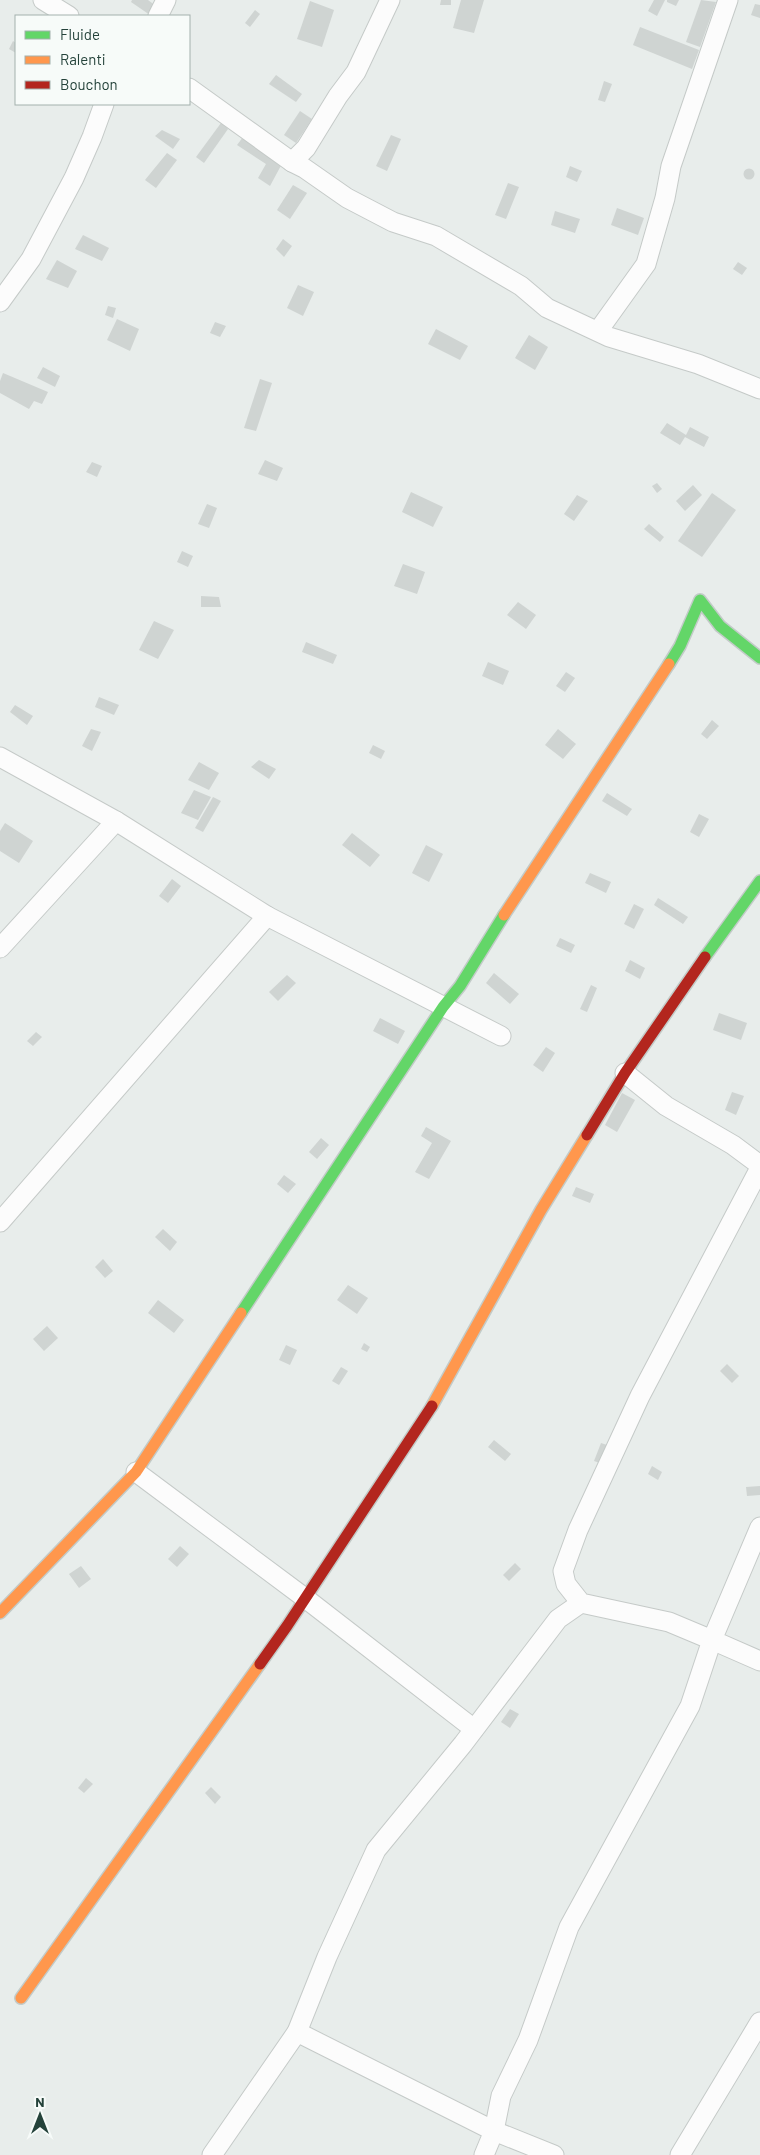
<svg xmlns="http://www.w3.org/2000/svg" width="760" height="2155" viewBox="0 0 760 2155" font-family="Barlow,sans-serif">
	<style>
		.building { fill: #cfd4d2 }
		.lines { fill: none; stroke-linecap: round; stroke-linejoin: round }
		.street-casing { stroke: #c5cac8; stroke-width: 21 }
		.fast-casing { stroke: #c3cbc8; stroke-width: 14 }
		.slow-casing { stroke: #c3cbc8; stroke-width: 14 }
		.jam-casing { stroke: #c3cbc8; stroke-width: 14 }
		.street { stroke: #fcfcfc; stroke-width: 19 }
		.fast { stroke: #63d668; stroke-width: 11 }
		.slow { stroke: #ff974d; stroke-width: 11 }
		.jam { stroke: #b3261e; stroke-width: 11 }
	</style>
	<rect width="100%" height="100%" fill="#e8edeb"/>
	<!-- building -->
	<g class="building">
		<polygon points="132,0 148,0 156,6 150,15 131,2"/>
		<polygon points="441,0 451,0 451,5 440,5"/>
		<polygon points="461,0 484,0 474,33 453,28"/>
		<polygon points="654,0 665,0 657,16 648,11"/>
		<polygon points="667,0 679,0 676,6 667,2"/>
		<polygon points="701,0 716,2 700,47 686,42"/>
		<polygon points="310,1 334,10 322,47 297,39"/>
		<polygon points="755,4 760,5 760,18 751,15"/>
		<polygon points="255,10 260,14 250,27 245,23"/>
		<polygon points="640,27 699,50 692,69 633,45"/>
		<polygon points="13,41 16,43 16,53 9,49"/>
		<polygon points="276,75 302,94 296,102 269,84"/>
		<polygon points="604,81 612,84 605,102 598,100"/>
		<polygon points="300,111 312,119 296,143 284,135"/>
		<polygon points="221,123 228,129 204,163 196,157"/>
		<polygon points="162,130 180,139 173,149 155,136"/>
		<polygon points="246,133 284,160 270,186 258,178 266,164 237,145"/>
		<polygon points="391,135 401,139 387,171 376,166"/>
		<polygon points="167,153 177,160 156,188 145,180"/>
		<polygon points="570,166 582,171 577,182 566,177"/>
		<circle cx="749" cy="174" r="5.5"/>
		<polygon points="508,183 519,187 506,219 495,215"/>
		<polygon points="293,185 307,193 290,219 277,210"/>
		<polygon points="617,208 644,218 638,235 611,225"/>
		<polygon points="555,211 580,219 575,233 551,225"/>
		<polygon points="83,235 109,248 102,261 75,249"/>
		<polygon points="283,239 292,246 284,257 276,249"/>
		<polygon points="57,260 77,271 68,288 46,279"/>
		<polygon points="738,262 747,268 742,275 733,269"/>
		<polygon points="298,285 314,292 303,316 287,308"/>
		<polygon points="108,306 116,308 113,318 105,315"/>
		<polygon points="117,319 139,329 130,351 107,340"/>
		<polygon points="215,322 226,326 220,337 210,333"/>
		<polygon points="436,329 468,346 460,360 428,344"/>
		<polygon points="529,335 548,347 535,370 515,358"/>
		<polygon points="43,367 60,376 55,387 37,378"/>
		<polygon points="3,373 48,392 42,404 34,401 29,409 0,393 0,381"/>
		<polygon points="260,379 272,383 256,431 244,428"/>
		<polygon points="667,423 686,435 690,427 709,437 704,447 685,437 680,445 660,433"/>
		<polygon points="265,460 283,468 277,481 258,474"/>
		<polygon points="92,462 102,466 97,477 86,472"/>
		<polygon points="657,483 662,489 657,493 652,486"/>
		<polygon points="693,485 702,495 685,511 676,501"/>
		<polygon points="411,492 443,507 433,527 402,512"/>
		<polygon points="712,493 736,510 702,557 678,541"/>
		<polygon points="577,495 588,501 574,521 564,514"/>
		<polygon points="207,504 217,508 209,528 198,524"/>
		<polygon points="649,524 664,537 660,542 644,529"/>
		<polygon points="182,551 193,556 188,567 177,562"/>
		<polygon points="403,564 425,572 417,594 394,586"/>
		<polygon points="201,596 219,597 221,607 201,607"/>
		<polygon points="518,602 536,615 526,629 507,615"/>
		<polygon points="154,621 174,630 158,659 139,650"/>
		<polygon points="306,642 337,655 333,664 302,652"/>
		<polygon points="488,662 509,671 503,685 482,676"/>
		<polygon points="566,672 575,678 565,692 556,686"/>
		<polygon points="99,697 119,705 114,715 95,707"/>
		<polygon points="15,705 33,716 27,725 10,712"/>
		<polygon points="712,720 719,726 707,739 701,734"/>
		<polygon points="91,729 101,732 92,751 82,746"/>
		<polygon points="558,729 576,744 563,759 545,745"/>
		<polygon points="373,745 385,751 381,759 369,753"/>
		<polygon points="259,760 276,769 269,779 251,767"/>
		<polygon points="199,762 219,773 209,790 188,780"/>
		<polygon points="194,790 211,797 198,820 181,813"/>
		<polygon points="607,793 632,809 627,816 602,801"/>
		<polygon points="213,797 221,801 203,832 195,828"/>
		<polygon points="699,814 709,819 699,837 690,832"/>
		<polygon points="5,823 33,841 19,863 0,851 0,831"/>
		<polygon points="352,833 380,855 370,867 342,845"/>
		<polygon points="426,845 443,854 429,882 412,873"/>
		<polygon points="590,873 611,882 606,893 585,883"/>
		<polygon points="172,879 181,886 168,903 159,896"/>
		<polygon points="658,898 688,917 683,924 654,905"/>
		<polygon points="634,904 644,909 634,929 624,924"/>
		<polygon points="560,938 575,945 571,953 556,946"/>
		<polygon points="630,960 645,968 640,979 625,971"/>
		<polygon points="494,973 519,994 510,1004 486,983"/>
		<polygon points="287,975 296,983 278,1001 269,992"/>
		<polygon points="591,985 597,988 587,1012 580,1009"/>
		<polygon points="719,1013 747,1023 741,1040 713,1030"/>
		<polygon points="380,1018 405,1031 398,1044 373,1031"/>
		<polygon points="36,1032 42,1037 33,1046 27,1041"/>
		<polygon points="546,1047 555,1053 543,1072 533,1065"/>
		<polygon points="732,1092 744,1096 736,1115 725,1110"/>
		<polygon points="622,1093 635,1100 617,1132 605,1125"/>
		<polygon points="426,1127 451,1141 429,1179 415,1172 432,1143 421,1136"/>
		<polygon points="321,1138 329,1145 317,1159 309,1152"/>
		<polygon points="284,1175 296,1184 288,1193 277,1184"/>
		<polygon points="576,1187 594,1194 590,1203 572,1196"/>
		<polygon points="163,1229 177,1242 170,1251 155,1237"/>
		<polygon points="103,1259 113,1271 105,1278 95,1267"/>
		<polygon points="348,1285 368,1298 357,1314 337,1300"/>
		<polygon points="158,1300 184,1320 174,1333 148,1313"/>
		<polygon points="47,1326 58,1338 44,1351 33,1339"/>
		<polygon points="364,1343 370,1347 367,1352 361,1349"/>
		<polygon points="286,1345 297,1350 290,1365 279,1360"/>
		<polygon points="727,1364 739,1376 732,1383 720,1371"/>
		<polygon points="341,1367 348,1371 339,1385 332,1381"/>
		<polygon points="494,1440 511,1454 505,1461 488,1447"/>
		<polygon points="601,1443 607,1445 600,1463 594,1461"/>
		<polygon points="652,1466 662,1472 658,1480 648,1474"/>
		<polygon points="760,1486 760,1495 747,1496 746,1487"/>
		<polygon points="180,1546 189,1554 177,1567 168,1559"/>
		<polygon points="515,1563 521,1569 509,1581 503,1575"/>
		<polygon points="81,1566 91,1579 79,1588 69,1574"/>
		<polygon points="510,1709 519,1714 510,1728 501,1722"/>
		<polygon points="86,1778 93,1784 84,1793 78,1788"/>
		<polygon points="211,1787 221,1797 215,1804 205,1793"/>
	</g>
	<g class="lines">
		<!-- street casing -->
		<g class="street-casing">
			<g id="street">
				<polyline points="43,0 69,16"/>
				<polyline points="158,16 166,0"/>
				<polyline points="189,88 292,162 304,168 347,198 393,222 436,236 521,286 547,308 609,337 698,364 760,389"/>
				<polyline points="292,162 306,148 338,96 356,72 390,0"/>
				<polyline points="0,302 31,259 74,178 92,137 104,104"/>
				<polyline points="598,331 646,264 665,198 671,166 728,0"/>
				<polyline points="0,757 116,821 267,916 501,1036"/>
				<polyline points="0,948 116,821"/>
				<polyline points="625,1073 666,1106 733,1145 760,1165"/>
				<polyline points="0,1222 267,916"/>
				<polyline points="136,1472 305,1598 474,1729"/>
				<polyline points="760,1527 712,1640 760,1661"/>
				<polyline points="297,2032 494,2131 484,2155"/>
				<polyline points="212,2155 297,2032 327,1957 376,1850 463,1744 558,1619 581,1603"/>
				<polyline points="554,2155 494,2131 501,2096 528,2040 569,1927 690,1706 712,1640 669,1622 581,1603 566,1584 563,1571 578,1530 640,1396 760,1168"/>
				<polyline points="680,2155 760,2022"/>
			</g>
		</g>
		<!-- fast casing -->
		<g class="fast-casing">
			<g id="fast">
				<polyline points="669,664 680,646 700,600 720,626 760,658"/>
				<polyline points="705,957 760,881"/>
				<polyline points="241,1313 443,1007 460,986 504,915"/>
			</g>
		</g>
		<!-- slow casing -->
		<g class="slow-casing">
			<g id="slow">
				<polyline points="504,915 669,664"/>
				<polyline points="432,1406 541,1210 587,1135"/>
				<polyline points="0,1613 136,1472 241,1313"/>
				<polyline points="21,1998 260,1664"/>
			</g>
		</g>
		<!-- jam casing -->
		<g class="jam-casing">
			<g id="jam">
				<polyline points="587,1135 625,1073 705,957"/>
				<polyline points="260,1664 287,1626 432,1406"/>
			</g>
		</g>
		<!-- street -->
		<use href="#street" class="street"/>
		<!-- fast -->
		<use href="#fast" class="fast"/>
		<!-- slow -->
		<use href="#slow" class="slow"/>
		<!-- jam -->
		<use href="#jam" class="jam"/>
	</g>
	<!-- legend -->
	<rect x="15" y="15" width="175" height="90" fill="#f7fbf9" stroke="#a3b1ad"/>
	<rect x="25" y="31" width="25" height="8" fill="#63d668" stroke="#a3b1ad"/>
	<text x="60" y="40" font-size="15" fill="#24423a">Fluide</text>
	<rect x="25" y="56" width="25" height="8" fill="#ff974d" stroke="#a3b1ad"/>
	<text x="60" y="65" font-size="15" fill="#24423a">Ralenti</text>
	<rect x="25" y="81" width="25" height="8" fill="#b3261e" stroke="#a3b1ad"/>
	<text x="60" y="90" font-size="15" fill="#24423a">Bouchon</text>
	<!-- north arrow -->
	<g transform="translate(40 2115)" stroke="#f7fbf9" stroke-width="4" paint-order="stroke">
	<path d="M0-4L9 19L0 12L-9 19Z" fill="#24423a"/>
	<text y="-8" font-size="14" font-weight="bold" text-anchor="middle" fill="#24423a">N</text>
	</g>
</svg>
